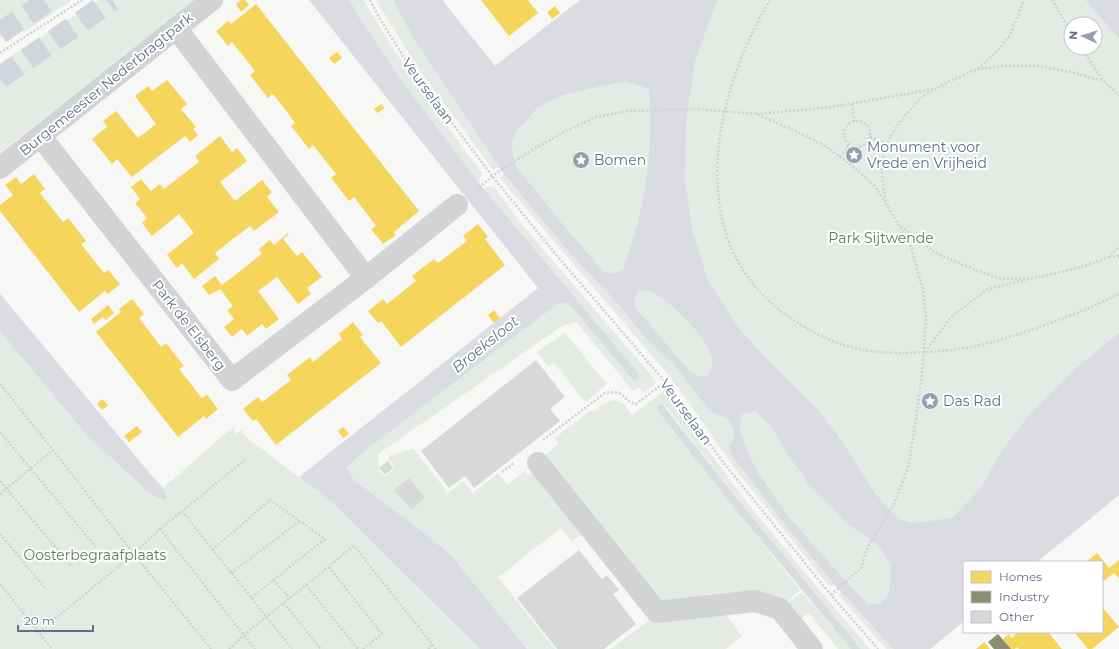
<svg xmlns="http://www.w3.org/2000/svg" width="1119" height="649" viewBox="0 0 1119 649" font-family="Montserrat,sans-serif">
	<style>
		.green { fill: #e5ebe4; fill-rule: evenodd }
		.water { fill: #dadce2; fill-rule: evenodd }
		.homes { fill: #f6d55c }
		.industry { fill: #8c8c6e }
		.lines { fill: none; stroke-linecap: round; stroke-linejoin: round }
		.stream { stroke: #dadce2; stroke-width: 8 }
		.building { fill: #d7d8d8 }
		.major-tunnel { stroke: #d2d5db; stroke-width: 22; stroke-dasharray: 22 11; stroke-linecap: butt }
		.path { stroke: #d0d1d1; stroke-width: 2.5; stroke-dasharray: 2 2; stroke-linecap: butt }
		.minor { stroke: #d2d3d5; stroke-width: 22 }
		.labels { text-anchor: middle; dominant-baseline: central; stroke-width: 4; stroke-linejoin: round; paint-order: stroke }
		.street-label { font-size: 14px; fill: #646e89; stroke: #fff }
		.poi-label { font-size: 14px; fill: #646e89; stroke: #fff; text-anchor: start }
		.park-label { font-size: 14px; fill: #607a62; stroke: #fff }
		.water-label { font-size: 15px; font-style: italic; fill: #65758c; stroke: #fff }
	</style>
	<rect width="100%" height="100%" fill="#f7f7f6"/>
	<!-- green -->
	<g class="green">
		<polygon points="0,0 72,0 24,32 20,26 0,38"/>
		<polygon points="99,0 195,0 0,153 0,63"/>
		<path d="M350,0H363L420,91L482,173L479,182C435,124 384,65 350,0Z"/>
		<path d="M376,0H442L495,66L580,0H1119V495L1037,562H964V621L930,649H886L839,595L841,591L835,585L829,586L736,470L671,378L500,178L504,174L499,167L493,170L416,65ZM1071,24H1095V48H1071Z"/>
		<path d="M487,187H494L524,227L657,382L644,393L639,387L633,391L576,322L562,326L378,454L379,470L384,477L395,468L388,457L413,448L448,493L463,481L473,493L498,473L508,485L525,471L528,475L534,471L582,534L572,541L561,528L498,577L555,649H527L450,554L413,524L354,480L347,467L362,453L559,303L569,304L633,380L580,304L484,189ZM394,490L425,498L410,510Z"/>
		<polygon points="0,298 151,478 165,491 163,488 233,427 236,434 242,430 245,436 321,494 364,517 487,649 0,649"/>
		<polygon points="565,333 607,384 585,402 554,363 548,366 537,352"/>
		<path d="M664,391L748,504L827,599L870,649H860V647L769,539L666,407L661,406L658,412L800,590L784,604L672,603L651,597L542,458L559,444L555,438L591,410L593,412C601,406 612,396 622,403C626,405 629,412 632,415Z"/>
		<polygon points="802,592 851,649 838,649 809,613 801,619 792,606 785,605"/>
		<polygon points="722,610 742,636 726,649 610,649 651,619"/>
	</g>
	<!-- water -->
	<g class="water">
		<polygon points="309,0 350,0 359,17 403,83 484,189 639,374 639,378 636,380 633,380 569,304 559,303 362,453 347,467 354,480 413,524 450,554 527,649 480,649 332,502 299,477 538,288"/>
		<path d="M393,0H442L495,66L580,0H718L715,5L695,62L686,122L685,181L692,227L707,279L740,330L776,368L818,410L841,440L875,493L898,519L913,523L952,518L980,489L1001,452L1029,415L1076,368L1119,333V495L1037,562H964V621L930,649H893L835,585L794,536L732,456L729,447L734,438L733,428L729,420L721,416L715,414L707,407L673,363L660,353L649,342L621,307L569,252L504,174L414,39ZM624,81L649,89C653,132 648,181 638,222C634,238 628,254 623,269C616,273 611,276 603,271L560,221L518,169L513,157L512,144L516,132L538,107L563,95ZM639,291C642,291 646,290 649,291C668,298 708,338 712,358C713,365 711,370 708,376H699L691,373L635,307C633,300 635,296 639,291ZM755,411L772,427L789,457L804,476L808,485L830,505L846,523L877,544L890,563L891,579L888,596L880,604H868L843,578L789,517L758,473L747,450L739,427L742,414Z"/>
		<polygon points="1086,0 1119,0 1119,38 1088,3"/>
		<polygon points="0,294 153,477 163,488 167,496 165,499 156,497 146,490 87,435 0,331"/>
	</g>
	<!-- homes -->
	<g class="homes">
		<polygon points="241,0 245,0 249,5 241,12 236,4"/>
		<polygon points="481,0 528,0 538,13 509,36"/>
		<polygon points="256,4 419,211 394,232 396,235 383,244 371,229 376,226 354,197 349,201 331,178 336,174 325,160 313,145 309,149 291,126 295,123 284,108 273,94 268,98 250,75 255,71 244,57 232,42 228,46 216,31 228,21 231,24"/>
		<polygon points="555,6 560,13 552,19 547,12"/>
		<polygon points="337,52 342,58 334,64 329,58"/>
		<polygon points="167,80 187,104 181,109 196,127 193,129 198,135 190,142 185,136 132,177 117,159 112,164 92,139 107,127 103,121 116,111 138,138 156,124 135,96 148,86 152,91"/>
		<polygon points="381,104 385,108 377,113 374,109"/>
		<polygon points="220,136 232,152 237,148 247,161 220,182 228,192 235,201 262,180 272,192 267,197 279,212 254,231 250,226 233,239 215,253 219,259 194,279 182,263 177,268 167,255 194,233 179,214 152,236 142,223 147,218 135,203 140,199 131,187 141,179 151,191 160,184 164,189 199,162 195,156"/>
		<polygon points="34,174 45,189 40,193 63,222 68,218 86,241 81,244 104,273 108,270 120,284 108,294 105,291 79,312 0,211 0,205 13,195 5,185 16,177 21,184"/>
		<polygon points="478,224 488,237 485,239 505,265 401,347 381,321 378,323 368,311 383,299 387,304 416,281 412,276 434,259 438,263 467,241 463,236"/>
		<polygon points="288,233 289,234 283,239 297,256 302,252 322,277 307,288 311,294 298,304 277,277 258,291 279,319 266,329 262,324 247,336 242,329 232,337 224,327 234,319 227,310 233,306 220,289 209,295 202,286 215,276 222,285 262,254 259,249 270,240 274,245"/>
		<polygon points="132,299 144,314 139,318 161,347 166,343 184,366 179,369 190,383 202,398 207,395 218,409 206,419 204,416 178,437 96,332 121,312 119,309"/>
		<polygon points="108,305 114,313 106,320 103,317 94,324 91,319"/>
		<polygon points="494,310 500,318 494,323 488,315"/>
		<polygon points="353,322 363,335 360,337 381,363 276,445 256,419 253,421 243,409 258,397 262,402 291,380 287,375 310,357 313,362 342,339 339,334"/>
		<polygon points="102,399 108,405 102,410 97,404"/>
		<polygon points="137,426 142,432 129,442 124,436"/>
		<polygon points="343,427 349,434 343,438 338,431"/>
		<polygon points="1097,553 1109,568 1119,560 1119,578 1114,573 1104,581 1102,579 1102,562 1088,562 1087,561"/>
		<polygon points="1102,607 1119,627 1092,649 1088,649 1074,632 1102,632"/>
		<polygon points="1018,632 1048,632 1062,649 1019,649 1017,647 1015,649 1011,649 1003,639 1009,634 1011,638"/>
		<polygon points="984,642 990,649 976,649"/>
	</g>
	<!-- industry -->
	<polygon class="industry" points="998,634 1011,649 994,649 988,642"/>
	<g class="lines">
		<!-- stream -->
		<polyline class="stream" points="661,409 737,505 856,649"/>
	</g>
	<!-- building -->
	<g class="building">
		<polygon points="536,360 565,397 550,409 560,421 474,488 465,476 449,488 421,451"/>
		<polygon points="388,461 393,468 385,475 379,468"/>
		<polygon points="409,478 425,498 411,510 394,490"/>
		<polygon points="579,550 602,579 607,575 619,590 613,594 636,624 604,649 557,649 517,598"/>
	</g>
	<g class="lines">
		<!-- major-tunnel -->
		<g class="major-tunnel">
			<polyline points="0,33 49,0"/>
			<polyline points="0,78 112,0"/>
		</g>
		<!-- path -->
		<g class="path">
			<polyline points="370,0 381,21 412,70 493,177 553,251 665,382 722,461 831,595 878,649"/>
			<path d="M770,0C712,97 680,246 792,319C812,332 834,344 859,349C873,352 889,353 904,353C929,352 960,351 984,344C1030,332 1076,315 1119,294"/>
			<polyline points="1052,0 1071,32"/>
			<polyline points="1081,48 1103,81"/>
			<polyline points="0,53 82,0"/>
			<polyline points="978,69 999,49 1010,35 1024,0"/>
			<polyline points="852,104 854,122"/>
			<polyline points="757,114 832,107 934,89"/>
			<circle cx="857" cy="134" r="13"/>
			<polyline points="870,137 887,144"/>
			<polyline points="840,157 849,145"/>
			<polyline points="476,190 498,172 527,153 562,133 596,117 628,111 696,109 756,114 804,135 828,148 850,164 874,185 885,202"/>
			<polyline points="901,226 918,240 936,253 980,272 1002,279 1030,279 1082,267 1109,257 1119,246"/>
			<polyline points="1109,257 1119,256"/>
			<polyline points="925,352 951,317 988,289 1026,280"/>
			<polyline points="0,384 53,450 134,554 160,529 245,460"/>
			<polyline points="0,432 96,547"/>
			<path d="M543,440L605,393C627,389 621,401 636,404L665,382"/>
			<polyline points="502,472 514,463"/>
			<polyline points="0,481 72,567"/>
			<polyline points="0,494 53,450"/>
			<polyline points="182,511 292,649"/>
			<polyline points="160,529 255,649"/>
			<polyline points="0,534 46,589"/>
			<polyline points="212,550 270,500 325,539 251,598"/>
			<polyline points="329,567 382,634 363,649"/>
			<polyline points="231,573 300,521"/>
			<polyline points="273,580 290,598"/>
			<polyline points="0,584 52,649"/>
			<polyline points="306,585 358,649"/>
			<polyline points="831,595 862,567 865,553 870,543 894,504 908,468 916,420 922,374 926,317 923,290 910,244 886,204 883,183 881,163 887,144 895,129 906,114 922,97 950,81 977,69 1004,66 1037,66 1071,72 1103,81 1119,95"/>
			<polyline points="284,603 321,649"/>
			<polyline points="39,632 134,554 211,649"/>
			<polyline points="229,649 244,635 354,546 436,649"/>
			<polyline points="428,649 433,645"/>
		</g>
		<!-- minor -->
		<g class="minor">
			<polyline points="41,137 232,380 366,278 176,28"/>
			<polyline points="0,168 212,0"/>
			<polyline points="366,278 457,205"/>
			<polyline points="538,463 657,612 755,601 780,609 812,649"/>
		</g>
	</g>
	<!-- icons -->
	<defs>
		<g id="sight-disc" transform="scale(0.9)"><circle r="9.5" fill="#979eaf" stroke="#fff"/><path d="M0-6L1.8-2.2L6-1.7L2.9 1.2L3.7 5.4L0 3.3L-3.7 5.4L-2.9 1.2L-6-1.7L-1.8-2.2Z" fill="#fff"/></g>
	</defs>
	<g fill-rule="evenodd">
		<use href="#sight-disc" x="854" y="155"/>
		<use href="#sight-disc" x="581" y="160"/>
		<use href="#sight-disc" x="930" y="401"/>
	</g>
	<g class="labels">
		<!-- street labels -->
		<g class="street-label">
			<text transform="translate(106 84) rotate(-39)">Burgemeester Nederbragtpark</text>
			<text transform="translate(428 91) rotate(54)">Veurselaan</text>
			<text transform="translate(189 325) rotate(52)">Park de Elsberg</text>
			<text transform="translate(686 412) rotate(54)">Veurselaan</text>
		</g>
		<!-- poi labels -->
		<g class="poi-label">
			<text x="867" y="147">Monument voor<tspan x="867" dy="16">Vrede en Vrijheid</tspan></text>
			<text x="594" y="160">Bomen</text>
			<text x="943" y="401">Das Rad</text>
		</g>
		<!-- park labels -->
		<g class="park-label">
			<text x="881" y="238">Park Sijtwende</text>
			<text x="95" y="555">Oosterbegraafplaats</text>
		</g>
		<!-- water labels -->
		<g class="water-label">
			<text transform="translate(485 344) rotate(-39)">Broeksloot</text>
		</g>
	</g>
	<!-- legend -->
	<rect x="963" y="561" width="140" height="72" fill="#ffffff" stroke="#c1c5d0"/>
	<rect x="971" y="571" width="20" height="12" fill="#f6d55c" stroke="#c1c5d0"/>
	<text x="999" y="581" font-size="12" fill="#646e89">Homes</text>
	<rect x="971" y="591" width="20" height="12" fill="#8c8c6e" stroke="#c1c5d0"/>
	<text x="999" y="601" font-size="12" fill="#646e89">Industry</text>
	<rect x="971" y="611" width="20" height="12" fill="#d7d8d8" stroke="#c1c5d0"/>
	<text x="999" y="621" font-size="12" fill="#646e89">Other</text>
	<!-- north arrow -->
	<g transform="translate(1083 36) rotate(274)"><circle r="19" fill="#ffffff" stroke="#c1c5d0"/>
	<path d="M0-3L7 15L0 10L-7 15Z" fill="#979eaf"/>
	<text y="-6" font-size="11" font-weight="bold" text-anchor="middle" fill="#646e89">N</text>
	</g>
	<!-- scale -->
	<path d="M18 625v6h75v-6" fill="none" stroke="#646e89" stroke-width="2"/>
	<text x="24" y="625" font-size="12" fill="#646e89" stroke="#ffffff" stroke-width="3" paint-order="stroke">20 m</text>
</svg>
